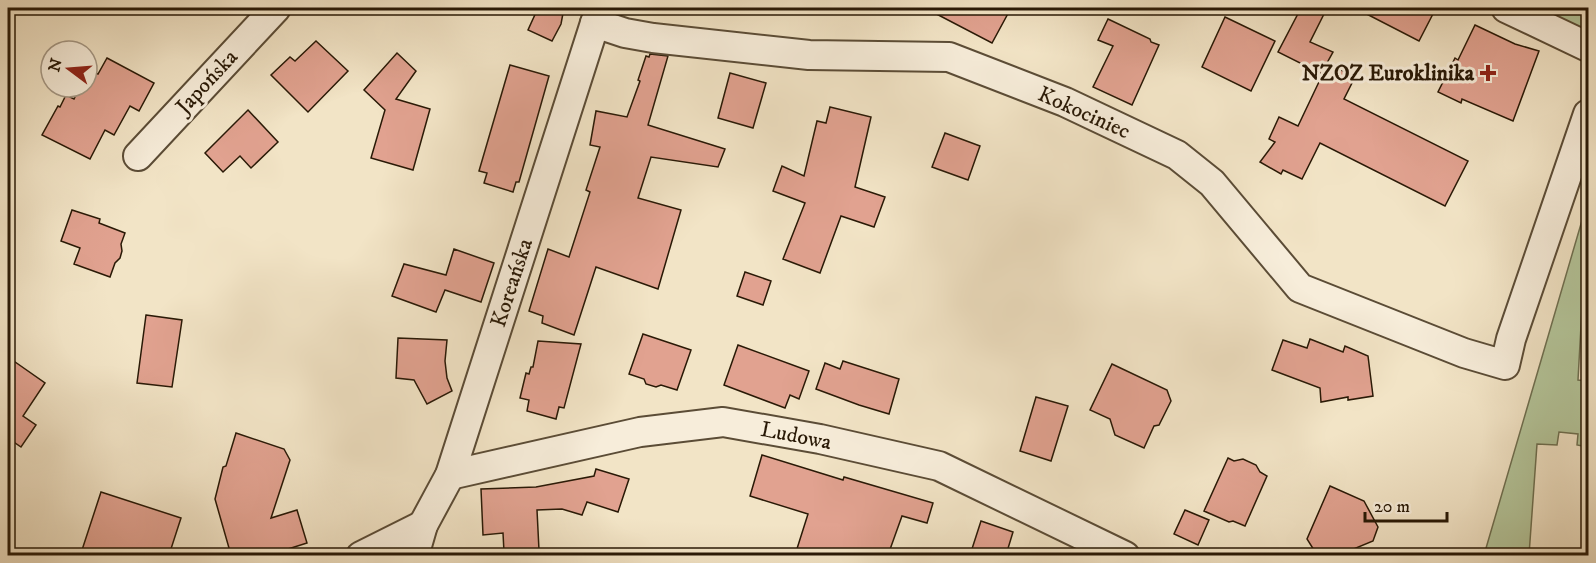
<svg xmlns="http://www.w3.org/2000/svg" width="1596" height="563" viewBox="0 0 1596 563" font-family="'IM FELL DW Pica',serif">
	<style>
		.green { fill: #b4c59a; stroke: #6e6f50; stroke-width: 1.5 }
		.building { fill: #e1a290; stroke: #291906; stroke-width: 1.5 }
		.lines { fill: none; stroke-linecap: round; stroke-linejoin: round }
		.minor-casing { stroke: #5b4c36; stroke-width: 32 }
		.minor { stroke: #f7edda; stroke-width: 28 }
		.poi-dot { fill: #8f2418; stroke: #f7edda; stroke-width: 2 }
		.labels { text-anchor: middle; dominant-baseline: central; stroke-width: 6; stroke-linejoin: round; paint-order: stroke }
		.poi-label { font-size: 22px; font-weight: bold; fill: #291906; stroke: #f7edda; text-anchor: end }
		.street-label { font-size: 22px; fill: #291906; stroke: #f7edda }
	</style>
	<rect width="100%" height="100%" fill="#f2e4c6"/>
	<filter id="stains"><feTurbulence type="fractalNoise" baseFrequency=".00333" numOctaves="4"/><feColorMatrix values="0 0 0 0 .2 0 0 0 0 .09 0 0 0 0 .02 0 0 0 .5 -.17"/></filter>
	<radialGradient id="worn" r=".72"><stop offset=".6" stop-color="#630" stop-opacity="0"/><stop offset="1" stop-color="#630" stop-opacity=".3"/></radialGradient>
	<!-- green -->
	<g class="green">
		<polygon points="1529,8 1588,8 1588,40"/>
		<polygon points="1588,200 1578,380 1588,381 1588,447 1577,445 1578,434 1559,432 1557,445 1537,444 1529,555 1484,555"/>
	</g>
	<!-- building -->
	<g class="building">
		<polygon points="538,8 564,8 561,24 552,41 528,30"/>
		<polygon points="925,8 1011,8 992,43"/>
		<polygon points="1301,8 1327,8 1310,42 1333,52 1327,63 1355,77 1344,99 1468,161 1445,206 1320,143 1302,179 1283,170 1281,174 1260,162 1275,142 1269,139 1279,117 1298,126 1327,65 1322,74 1278,52"/>
		<polygon points="1355,8 1436,8 1419,41"/>
		<polygon points="1225,17 1275,41 1251,91 1202,67"/>
		<polygon points="1108,19 1150,39 1151,42 1159,45 1132,105 1093,87 1113,46 1098,40"/>
		<polygon points="1475,25 1515,44 1539,51 1513,121 1462,99 1461,103 1438,92 1455,58 1458,60"/>
		<polygon points="316,41 348,71 308,112 271,75 290,57 295,61"/>
		<polygon points="397,53 416,71 396,99 430,109 413,170 371,158 385,110 364,90"/>
		<polygon points="650,54 668,56 648,125 725,149 718,167 651,157 638,198 681,210 658,289 596,267 574,335 542,323 543,316 529,311 548,249 569,257 590,192 586,190 600,147 590,145 596,111 627,117 640,81 638,80 646,56 649,57"/>
		<polygon points="107,58 154,83 139,111 130,106 114,135 105,130 90,159 42,135 58,106 60,107 66,95 74,99 80,87 87,87 87,79 91,71 98,74"/>
		<polygon points="510,65 549,76 519,182 516,182 513,192 484,183 487,173 479,171"/>
		<polygon points="730,73 766,83 753,128 718,118"/>
		<polygon points="830,107 871,117 855,187 885,197 874,227 841,216 820,273 783,259 805,203 773,191 782,166 804,176 817,121 826,123"/>
		<polygon points="248,110 278,142 251,168 240,156 223,172 205,153"/>
		<polygon points="945,133 980,146 968,180 932,167"/>
		<polygon points="72,210 100,219 99,223 125,233 121,244 122,251 120,258 115,263 110,277 74,264 80,248 61,241"/>
		<polygon points="454,249 494,263 481,302 445,290 436,312 392,296 404,264 446,275"/>
		<polygon points="745,272 771,281 763,305 737,296"/>
		<polygon points="146,315 182,320 172,387 137,383"/>
		<polygon points="643,334 691,350 677,390 661,385 656,387 646,384 644,379 629,374"/>
		<polygon points="398,338 447,340 445,361 447,378 452,391 427,404 414,380 396,378"/>
		<polygon points="1310,339 1343,352 1345,346 1368,356 1373,396 1348,400 1348,397 1321,402 1320,388 1272,370 1283,340 1307,348"/>
		<polygon points="538,341 581,344 564,408 559,407 556,419 527,411 529,400 520,398 526,373 529,374 531,367 533,367"/>
		<polygon points="738,345 809,371 799,399 790,395 785,408 724,385"/>
		<polygon points="8,357 45,383 23,416 36,425 21,447 8,438"/>
		<polygon points="843,361 899,379 889,414 859,405 816,389 825,363 840,369"/>
		<polygon points="1112,364 1167,390 1171,401 1159,425 1154,426 1144,448 1115,435 1110,419 1090,410"/>
		<polygon points="1036,397 1068,406 1051,461 1020,451"/>
		<polygon points="236,433 284,449 290,460 271,518 297,510 307,543 288,549 290,555 231,555 215,499 223,467 226,466"/>
		<polygon points="762,455 843,480 844,477 933,503 927,523 902,516 888,555 795,555 808,514 750,496"/>
		<polygon points="1228,458 1234,461 1243,459 1256,465 1260,472 1267,476 1245,526 1233,521 1229,522 1204,511"/>
		<polygon points="596,469 629,479 618,512 587,502 582,515 562,509 537,510 539,550 504,552 503,533 483,535 481,489 536,487 594,476"/>
		<polygon points="1330,486 1364,501 1378,527 1373,541 1351,550 1349,555 1317,555 1307,539"/>
		<polygon points="101,492 181,518 169,555 129,555 108,549 106,555 99,555 82,550"/>
		<polygon points="1185,510 1209,520 1198,545 1174,534"/>
		<polygon points="981,521 1013,532 1006,555 970,555"/>
	</g>
	<g class="lines">
		<!-- minor casing -->
		<g class="minor-casing">
			<g id="minor">
				<polyline points="1506,8 1588,47"/>
				<polyline points="595,23 625,33 653,38 809,55 949,57 1065,102 1177,155 1212,183 1300,288 1464,353 1505,365 1511,339 1588,114"/>
				<polyline points="138,156 276,8"/>
				<polyline points="450,475 640,432 723,422 820,439 939,466 1125,556"/>
				<polyline points="361,556 423,525"/>
				<polyline points="414,556 423,525 450,475 595,23 602,8"/>
			</g>
		</g>
		<!-- minor -->
		<use href="#minor" class="minor"/>
	</g>
	<!-- markers -->
	<path class="poi-dot" d="M1485 64h6v6h6v6h-6v6h-6v-6h-6v-6h6z"/>
	<g class="labels">
		<!-- poi labels -->
		<g class="poi-label">
			<text x="1474" y="73">NZOZ Euroklinika</text>
		</g>
		<!-- street labels -->
		<g class="street-label">
			<text transform="translate(207 82) rotate(-47)">Japońska</text>
			<text transform="translate(1084 113) rotate(24)">Kokociniec</text>
			<text transform="translate(512 283) rotate(-72)">Koreańska</text>
			<text transform="translate(796 436) rotate(11)">Ludowa</text>
		</g>
	</g>
	<!-- margin -->
	<rect width="1596" height="563" fill="none" stroke="#f2e4c6" stroke-width="30"/>
	<rect x="9" y="9" width="1578" height="545" fill="none" stroke="#291906" stroke-width="3"/>
	<rect x="15" y="15" width="1566" height="533" fill="none" stroke="#291906" stroke-width="1.5"/>
	<!-- north arrow -->
	<g transform="translate(69 69) rotate(286)"><circle r="28" fill="#f7edda" stroke="#a59885" stroke-width="1.5"/>
	<path d="M0-4.5L10 22L0 15L-10 22Z" fill="#8f2418"/>
	<text y="-9" font-size="16" font-weight="bold" text-anchor="middle" fill="#291906">N</text>
	</g>
	<!-- scale -->
	<path d="M1365 512v9h82v-9" fill="none" stroke="#291906" stroke-width="3"/>
	<text x="1374" y="512" font-size="18" fill="#291906" stroke="#f7edda" stroke-width="4.5" paint-order="stroke">20 m</text>
	<rect width="100%" height="100%" filter="url(#stains)"/>
	<rect width="100%" height="100%" fill="url(#worn)"/>
</svg>
